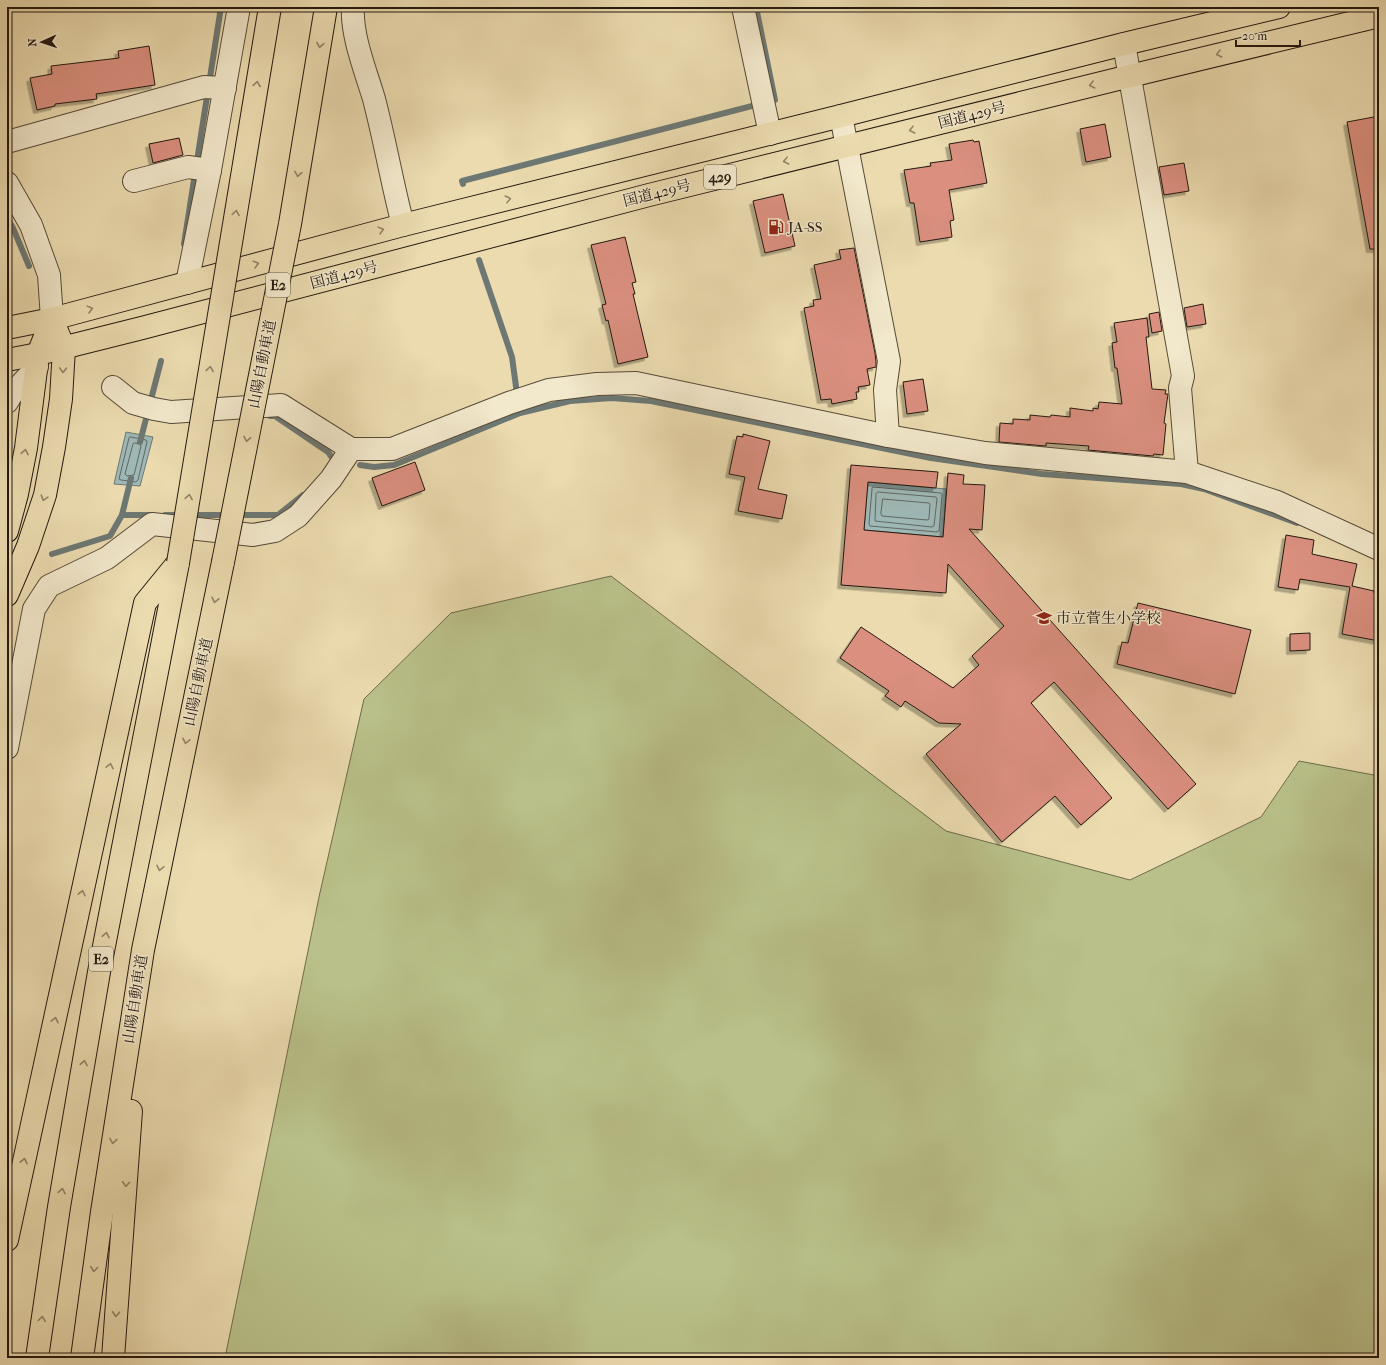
<svg xmlns="http://www.w3.org/2000/svg" width="1386" height="1365" viewBox="0 0 1386 1365" font-family="'IM FELL French Canon','Noto Serif JP',serif">
	<style>
		.green { fill: #b9c089; stroke: #6e6c4c }
		.water { fill: #9eb8b6; stroke: #6d7874 }
		.lines { fill: none; stroke-linecap: round; stroke-linejoin: round }
		.shore { stroke: #616863; stroke-width: 1 }
		.stream { stroke: #6d7874; stroke-width: 6 }
		.building { fill: #da8f7f; stroke: #241910; filter: url(#shadow) }
		.minor-casing { stroke: #564a38; stroke-width: 24 }
		.trunk-casing { stroke: #241910; stroke-width: 24 }
		.motorway-casing { stroke: #241910; stroke-width: 24 }
		.minor { stroke: #f2e8cb; stroke-width: 22 }
		.trunk { stroke: #ebdbaf; stroke-width: 22 }
		.motorway { stroke: #ebdbaf; stroke-width: 22 }
		.motorway-bridge-casing { stroke: #241910; stroke-width: 24; stroke-linecap: butt }
		.motorway-bridge { stroke: #ebdbaf; stroke-width: 22 }
		.oneway { stroke: #918467 }
		.labels { text-anchor: middle; dominant-baseline: central; stroke-width: 3; stroke-linejoin: round; paint-order: stroke }
		.shield { fill: #f2e8cb; stroke: #625748; stroke-width: 1 }
		.shield-label { font-size: 14px; font-weight: bold; fill: #241910 }
		.street-label { font-size: 15px; fill: #241910; stroke: #f2e8cb }
		.poi-label { font-size: 15px; fill: #241910; stroke: #f2e8cb; text-anchor: start }
	</style>
	<defs>
		<filter id="shadow"><feDropShadow dx="-3.5" dy="3.5" stdDeviation="0" flood-color="#0004"/></filter>
	</defs>
	<rect width="100%" height="100%" fill="#ebdbaf"/>
	<filter id="stains"><feTurbulence type="fractalNoise" baseFrequency=".005" numOctaves="4"/><feColorMatrix values="0 0 0 0 .2 0 0 0 0 .09 0 0 0 0 .02 0 0 0 .5 -.17"/></filter>
	<radialGradient id="worn" r=".72"><stop offset=".6" stop-color="#630" stop-opacity="0"/><stop offset="1" stop-color="#630" stop-opacity=".3"/></radialGradient>
	<!-- green -->
	<polygon class="green" points="611,576 946,831 1130,880 1261,817 1299,761 1379,776 1379,1358 225,1358 319,897 364,699 451,613"/>
	<!-- water -->
	<g class="water">
		<polygon points="126,432 153,437 140,486 114,484"/>
		<polygon points="868,482 946,489 943,537 864,530"/>
	</g>
	<g class="lines">
		<!-- shore -->
		<g class="shore">
			<polygon points="131,437 146,440 147,442 138,480 136,482 121,480 119,479 129,438"/>
			<polygon points="135,443 140,444 141,446 134,475 127,476 125,474 133,444"/>
			<polygon points="873,487 941,493 942,495 939,531 937,532 870,526 869,524 872,489"/>
			<polygon points="878,492 936,497 937,499 934,526 932,527 875,521 876,494"/>
			<polygon points="883,499 929,503 930,504 929,519 927,520 882,516 881,514"/>
		</g>
		<!-- stream -->
		<g class="stream">
			<polyline points="463,184 462,181 775,100 756,7"/>
			<polyline points="7,218 13,228 29,266"/>
			<polyline points="184,244 221,7"/>
			<polyline points="479,260 512,357 517,394"/>
			<polyline points="270,416 275,416 328,452 333,459"/>
			<polyline points="140,442 161,361"/>
			<polyline points="360,465 374,467 394,465 520,413 570,401 612,398 651,401 931,458 1042,474 1181,484 1204,489 1297,523"/>
			<polyline points="122,515 131,478"/>
			<polyline points="165,515 228,515"/>
			<polyline points="237,515 278,515 303,495"/>
			<polyline points="52,554 110,536 122,515 152,515"/>
		</g>
	</g>
	<!-- building -->
	<g class="building">
		<polygon points="149,46 155,85 96,94 97,99 55,104 55,106 37,110 30,78 52,74 51,66 119,58 118,51"/>
		<polygon points="1379,116 1379,249 1370,249 1347,122"/>
		<polygon points="1105,124 1111,157 1086,162 1080,129"/>
		<polygon points="179,138 183,155 153,163 149,144"/>
		<polygon points="973,140 974,142 979,141 987,183 949,190 954,220 950,221 952,237 920,242 914,203 910,203 904,170 931,166 930,163 952,160 949,144"/>
		<polygon points="1184,163 1189,191 1164,195 1159,167"/>
		<polygon points="783,194 795,246 765,253 753,201"/>
		<polygon points="625,237 636,282 632,283 635,294 633,294 648,357 618,364 608,320 606,321 602,305 606,304 591,245"/>
		<polygon points="854,248 875,353 876,362 876,367 867,369 870,385 858,387 859,392 856,392 857,399 832,404 831,399 821,400 804,308 814,306 813,300 821,299 814,265 841,259 839,250"/>
		<polygon points="1203,304 1206,324 1187,327 1184,308"/>
		<polygon points="1159,312 1162,331 1152,333 1149,314"/>
		<polygon points="1147,318 1149,337 1146,337 1152,389 1166,390 1165,394 1168,394 1164,423 1166,424 1163,455 1154,454 1153,456 1088,450 1089,446 1046,443 1046,446 999,442 1000,423 1013,424 1013,419 1030,420 1030,415 1050,417 1051,415 1070,417 1070,408 1093,411 1093,408 1098,409 1099,402 1122,404 1117,368 1115,368 1112,343 1117,342 1114,323"/>
		<polygon points="923,379 928,411 907,414 903,382"/>
		<polygon points="743,434 770,441 758,489 787,495 782,519 738,511 745,477 729,474 737,436 743,437"/>
		<polygon points="415,462 425,490 382,506 372,478"/>
		<polygon points="851,465 938,472 936,488 868,482 864,530 943,537 948,473 964,475 963,484 985,485 982,530 969,529 1196,784 1168,809 1054,682 1031,703 1112,798 1081,825 1055,796 1002,842 926,754 961,724 939,723 905,701 901,707 885,696 889,691 840,658 861,627 953,688 979,665 972,656 1004,626 948,564 946,593 841,585"/>
		<polygon points="1286,535 1314,540 1312,554 1357,564 1352,586 1374,591 1374,593 1379,594 1379,641 1342,634 1350,587 1300,579 1298,590 1278,587"/>
		<polygon points="1138,603 1251,630 1235,694 1117,664 1122,642 1128,643"/>
		<polygon points="1310,633 1310,650 1290,651 1290,634"/>
	</g>
	<g class="lines">
		<!-- minor casing -->
		<g class="minor-casing">
			<g id="minor">
				<path d="M353,7C351,35 366,72 374,99C385,141 392,183 403,225"/>
				<polyline points="743,7 770,134"/>
				<polyline points="1124,44 1183,376 1180,388 1187,472"/>
				<polyline points="841,116 889,361 885,390 888,436"/>
				<polyline points="7,142 204,87 225,88"/>
				<polyline points="134,181 188,167 210,170"/>
				<polyline points="7,183 31,225 49,275 52,319"/>
				<polyline points="187,283 210,170 239,7"/>
				<polyline points="113,387 133,403 154,409 171,412 281,405 351,449 392,449 509,403 549,390 597,384 636,383 888,436 985,453 1187,472 1277,502 1379,549"/>
				<polyline points="7,402 12,394 37,367"/>
				<polyline points="7,748 34,609 49,586 107,558 152,524 253,535 275,531 298,516 331,479 351,449"/>
			</g>
		</g>
		<!-- trunk casing -->
		<g class="trunk-casing">
			<g id="trunk">
				<polyline points="7,328 52,319 403,225 841,116 1124,44 1279,7"/>
				<polyline points="7,360 38,354 142,328 649,195 1130,76 1379,16"/>
			</g>
		</g>
		<!-- motorway casing -->
		<g class="motorway-casing">
			<g id="motorway">
				<polyline points="7,531 17,494 26,448 38,354 52,319"/>
				<polyline points="7,595 28,546 45,495 54,447 61,399 64,348 52,319"/>
				<polyline points="7,1240 145,603 176,565"/>
				<polyline points="37,1358 59,1207 99,972 178,563"/>
				<polyline points="82,1358 102,1212 143,950 223,562"/>
				<polyline points="113,1358 131,1111"/>
			</g>
		</g>
		<!-- minor -->
		<use href="#minor" class="minor"/>
		<!-- trunk -->
		<use href="#trunk" class="trunk"/>
		<!-- motorway -->
		<use href="#motorway" class="motorway"/>
		<!-- motorway-bridge casing -->
		<g class="motorway-bridge-casing">
			<g id="motorway-bridge">
				<polyline points="223,562 290,224 326,7"/>
				<polyline points="178,563 270,7"/>
			</g>
		</g>
		<!-- motorway-bridge -->
		<use href="#motorway-bridge" class="motorway-bridge"/>
	</g>
	<!-- one-way arrows -->
	<defs><path id="oneway-chevron" d="M-2-3.5L2.5 0L-2 3.5" fill="none" stroke-width="1.6" stroke-linecap="round" stroke-linejoin="round"/></defs>
	<g class="oneway">
		<use href="#oneway-chevron" transform="translate(320 45) rotate(100)"/>
		<use href="#oneway-chevron" transform="translate(1219 54) rotate(166)"/>
		<use href="#oneway-chevron" transform="translate(257 84) rotate(-81)"/>
		<use href="#oneway-chevron" transform="translate(1092 85) rotate(166)"/>
		<use href="#oneway-chevron" transform="translate(912 130) rotate(166)"/>
		<use href="#oneway-chevron" transform="translate(786 161) rotate(166)"/>
		<use href="#oneway-chevron" transform="translate(298 174) rotate(100)"/>
		<use href="#oneway-chevron" transform="translate(508 199) rotate(-14)"/>
		<use href="#oneway-chevron" transform="translate(236 213) rotate(-81)"/>
		<use href="#oneway-chevron" transform="translate(381 230) rotate(-15)"/>
		<use href="#oneway-chevron" transform="translate(256 264) rotate(-15)"/>
		<use href="#oneway-chevron" transform="translate(90 309) rotate(-15)"/>
		<use href="#oneway-chevron" transform="translate(210 369) rotate(-81)"/>
		<use href="#oneway-chevron" transform="translate(63 370) rotate(92)"/>
		<use href="#oneway-chevron" transform="translate(247 439) rotate(101)"/>
		<use href="#oneway-chevron" transform="translate(25 452) rotate(-80)"/>
		<use href="#oneway-chevron" transform="translate(189 497) rotate(-81)"/>
		<use href="#oneway-chevron" transform="translate(44 498) rotate(107)"/>
		<use href="#oneway-chevron" transform="translate(215 600) rotate(102)"/>
		<use href="#oneway-chevron" transform="translate(186 741) rotate(102)"/>
		<use href="#oneway-chevron" transform="translate(110 766) rotate(-78)"/>
		<use href="#oneway-chevron" transform="translate(160 868) rotate(102)"/>
		<use href="#oneway-chevron" transform="translate(82 893) rotate(-78)"/>
		<use href="#oneway-chevron" transform="translate(106 935) rotate(-79)"/>
		<use href="#oneway-chevron" transform="translate(55 1020) rotate(-78)"/>
		<use href="#oneway-chevron" transform="translate(84 1063) rotate(-80)"/>
		<use href="#oneway-chevron" transform="translate(113 1141) rotate(99)"/>
		<use href="#oneway-chevron" transform="translate(24 1161) rotate(-78)"/>
		<use href="#oneway-chevron" transform="translate(126 1184) rotate(94)"/>
		<use href="#oneway-chevron" transform="translate(62 1191) rotate(-80)"/>
		<use href="#oneway-chevron" transform="translate(94 1269) rotate(98)"/>
		<use href="#oneway-chevron" transform="translate(116 1314) rotate(94)"/>
		<use href="#oneway-chevron" transform="translate(42 1319) rotate(-82)"/>
	</g>
	<!-- icons -->
	<defs>
		<g id="fuel-bare" transform="scale(1.2)"><path d="M-5.5-6h7V0h2V4h1.3V-2.5L3-4.5l.8-.8L6-3V5H2.5V1h-1V6h-7ZM-4.2-4.7v3.2H.2V-4.7Z" fill="#8f2418" stroke="#f2e8cb" stroke-width="2.5" paint-order="stroke"/></g>
		<g id="school-bare" transform="scale(1.2)"><path d="M0-5L7-2L0 1L-7-2ZM-4 1L0 2.5L4 1V4Q0 6-4 4Z" fill="#8f2418" stroke="#f2e8cb" stroke-width="2.5" paint-order="stroke"/></g>
	</defs>
	<g fill-rule="evenodd">
		<use href="#fuel-bare" x="776" y="227"/>
		<use href="#school-bare" x="1044" y="618"/>
	</g>
	<g class="labels">
		<!-- shield labels -->
		<g class="shield">
			<rect x="704" y="165" width="32" height="24" rx="3"/>
			<rect x="266" y="273" width="24" height="24" rx="3"/>
			<rect x="89" y="947" width="24" height="24" rx="3"/>
		</g>
		<g class="shield-label">
			<text x="720" y="177">429</text>
			<text x="278" y="285">E2</text>
			<text x="101" y="959">E2</text>
		</g>
		<!-- street labels -->
		<g class="street-label">
			<text transform="translate(972 115) rotate(-14)">国道429号</text>
			<text transform="translate(657 193) rotate(-14)">国道429号</text>
			<text transform="translate(344 275) rotate(-15)">国道429号</text>
			<text transform="translate(262 364) rotate(-79)">山陽自動車道</text>
			<text transform="translate(198 682) rotate(-78)">山陽自動車道</text>
			<text transform="translate(135 999) rotate(-81)">山陽自動車道</text>
		</g>
		<!-- poi labels -->
		<g class="poi-label">
			<text x="788" y="227">JA-SS</text>
			<text x="1056" y="618">市立菅生小学校</text>
		</g>
	</g>
	<!-- margin -->
	<rect width="1386" height="1365" fill="none" stroke="#ebdbaf" stroke-width="24"/>
	<rect x="8" y="8" width="1370" height="1349" fill="none" stroke="#241910" stroke-width="2"/>
	<rect x="12" y="12" width="1362" height="1341" fill="none" stroke="#241910"/>
	<!-- north arrow -->
	<g transform="translate(42 42) rotate(267)" stroke="#f2e8cb" stroke-width="3" paint-order="stroke">
	<path d="M0-3L7 15L0 10L-7 15Z" fill="#241910"/>
	<text y="-6" font-size="11" font-weight="bold" text-anchor="middle" fill="#241910">N</text>
	</g>
	<!-- scale -->
	<path d="M1236 40v6h64v-6" fill="none" stroke="#241910" stroke-width="2"/>
	<text x="1242" y="40" font-size="12" fill="#241910" stroke="#f2e8cb" stroke-width="3" paint-order="stroke">20 m</text>
	<rect width="100%" height="100%" filter="url(#stains)"/>
	<rect width="100%" height="100%" fill="url(#worn)"/>
</svg>
